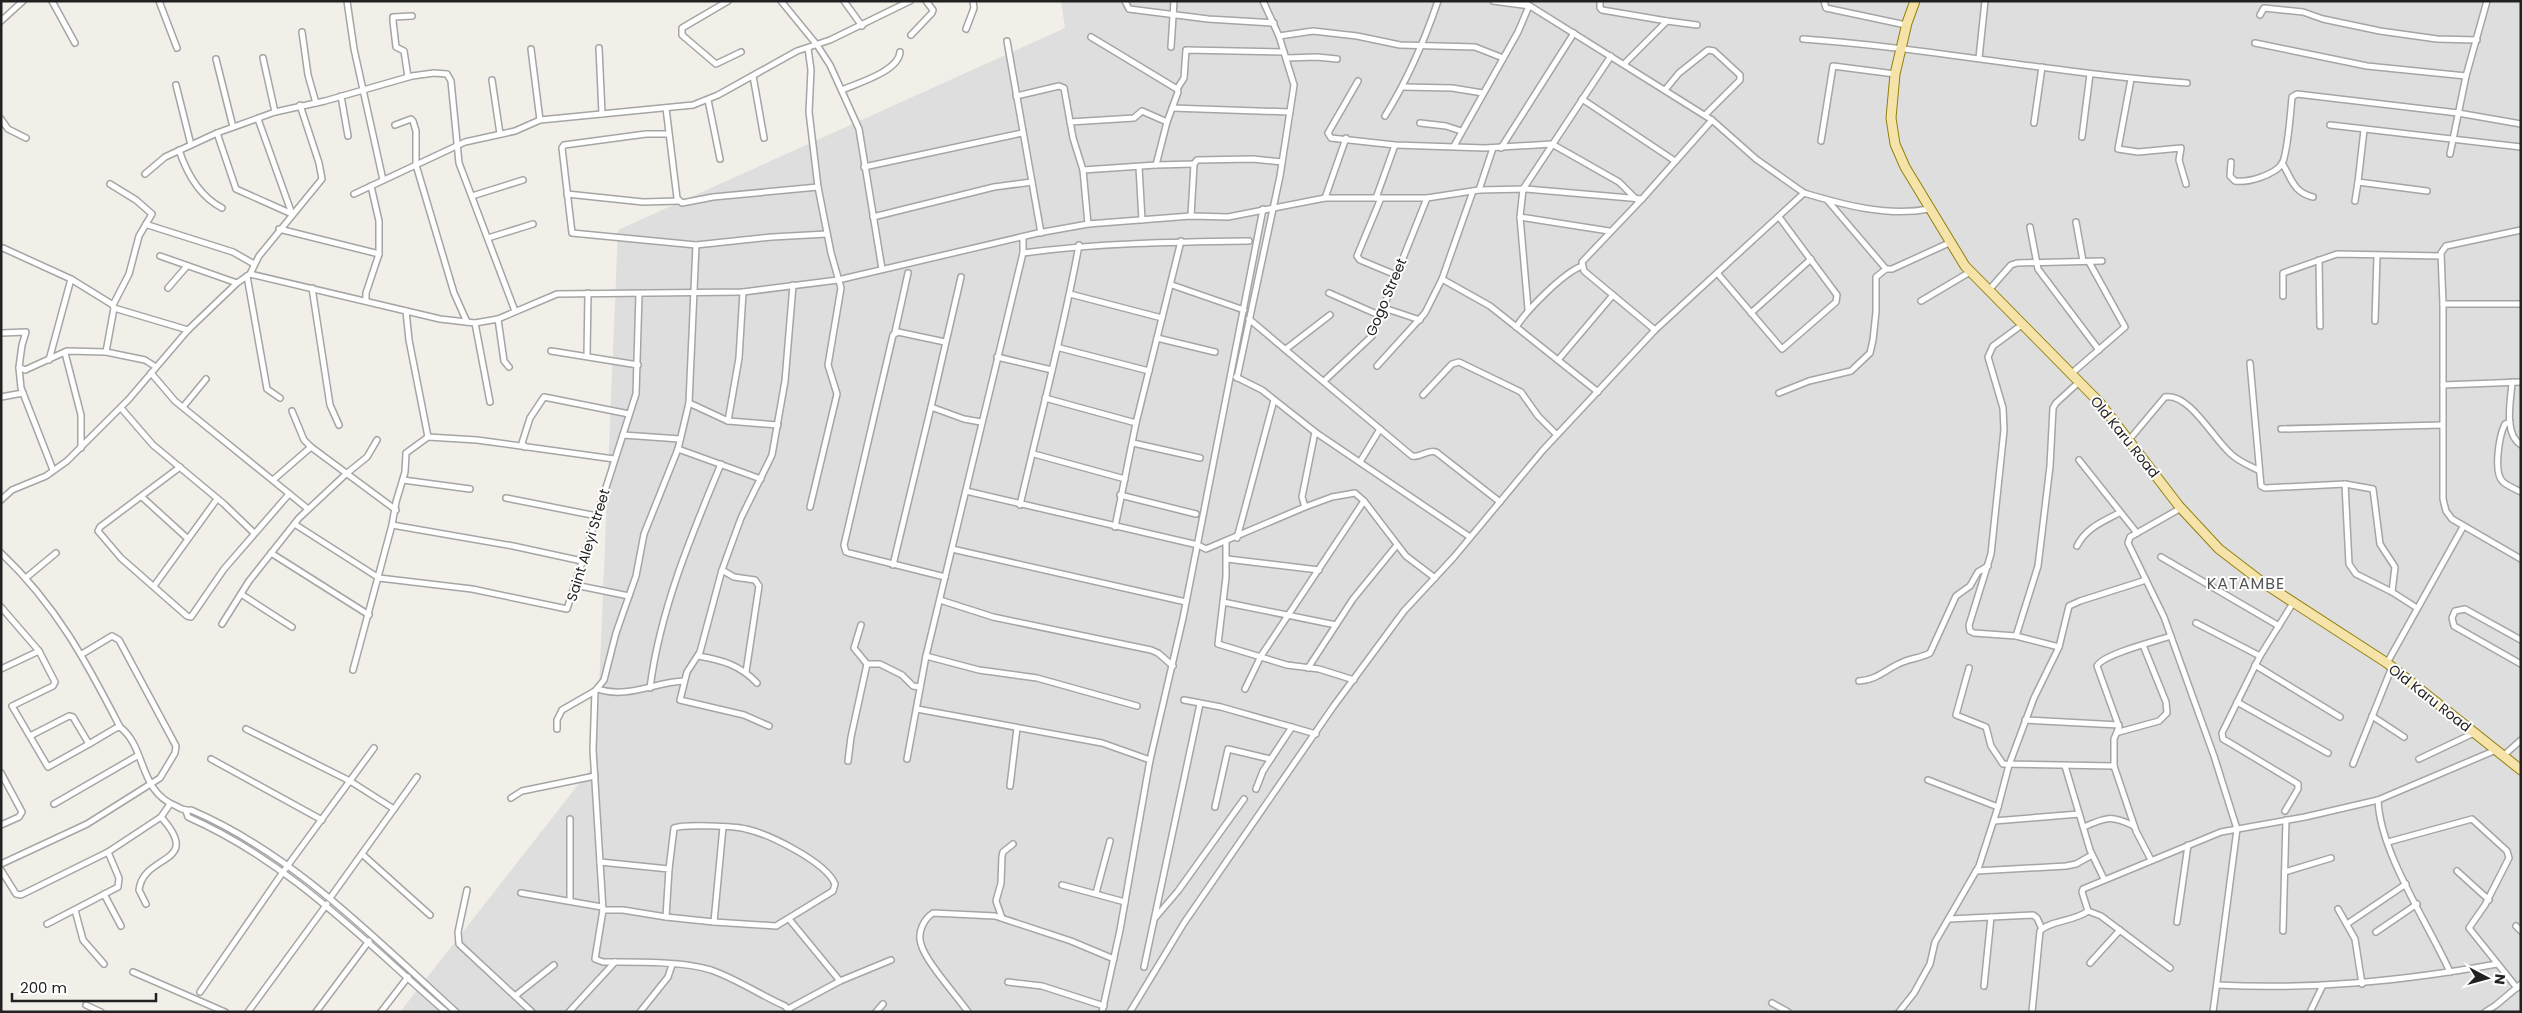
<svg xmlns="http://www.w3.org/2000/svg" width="2522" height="1013" viewBox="0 0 2522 1013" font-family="Poppins,sans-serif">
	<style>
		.residential { fill: #dfdede }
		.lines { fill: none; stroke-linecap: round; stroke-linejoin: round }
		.street-casing { stroke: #a5a5a5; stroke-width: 8 }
		.primary-casing { stroke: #92800c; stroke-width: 11 }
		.street { stroke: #fff; stroke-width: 5 }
		.primary { stroke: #f5e3a9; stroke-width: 9 }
		.labels { text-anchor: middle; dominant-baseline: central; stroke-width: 4; stroke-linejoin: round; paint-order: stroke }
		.street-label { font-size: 14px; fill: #212121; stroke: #fff }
		.quarter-label { font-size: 16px; letter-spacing: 1px; fill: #545454; stroke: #fff }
	</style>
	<rect width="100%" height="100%" fill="#f1efe8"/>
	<!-- residential -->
	<polygon class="residential" points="1061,1 2521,1 2521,1012 400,1012 596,762 618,230 1065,28"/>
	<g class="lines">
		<!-- street casing -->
		<g class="street-casing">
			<g id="street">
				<polyline points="52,1 75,43"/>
				<polyline points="159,1 177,48"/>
				<polyline points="347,1 354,49 383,180"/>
				<polyline points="728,1 682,28 682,35 716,64 741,52"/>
				<polyline points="781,1 817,45 830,65 859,129 882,269"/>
				<polyline points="844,1 862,26"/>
				<polyline points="1125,1 1129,9 1208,19 1274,23"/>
				<polyline points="1522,1 1712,120 1756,159 1804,193"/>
				<polyline points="1600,1 1600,8 1602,10 1667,21"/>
				<polyline points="1824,1 1826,8 1906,25"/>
				<polyline points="2260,15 2264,8 2303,12 2323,19 2380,31 2437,39 2477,40"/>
				<polyline points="1,21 23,1"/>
				<polyline points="966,29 974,8 973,1"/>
				<polyline points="302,32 308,75 316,103"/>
				<polyline points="911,35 932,13 933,10 926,1"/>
				<polyline points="1279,36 1313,31 1357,36 1400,45 1475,47 1503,58"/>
				<polyline points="1091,37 1177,89"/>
				<path d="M1803,39C1931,48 2058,74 2187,83"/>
				<polyline points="1007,41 1041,233"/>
				<polyline points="2255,43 2367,66 2466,76"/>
				<polyline points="1171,47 1174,1"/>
				<polyline points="599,48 602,114"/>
				<polyline points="808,48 811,70 809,112 818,187 831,253 841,288 828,365 837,394 810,507"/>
				<polyline points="263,58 275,112"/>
				<polyline points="1286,58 1317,57 1337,59"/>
				<polyline points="1979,58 1985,1"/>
				<polyline points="216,59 233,127"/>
				<polyline points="1624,64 1667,21 1697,25"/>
				<polyline points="753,76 764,138"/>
				<polyline points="408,77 404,51 396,47 393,21 393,17 412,16"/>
				<polyline points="2131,79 2118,149 2138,152 2181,148 2179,160 2186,184"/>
				<polyline points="492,80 500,134"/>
				<polyline points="1358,81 1328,133 1331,138 1395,145 1485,148 1552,144 1619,182 1636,199"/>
				<polyline points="176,85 191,145"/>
				<polyline points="1403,87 1452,88 1483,93"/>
				<path d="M842,90C858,83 899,71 900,52"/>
				<polyline points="1665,90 1679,73 1708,50 1714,51 1740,75 1740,80 1705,115"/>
				<polyline points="341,96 348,136"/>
				<polyline points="1016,96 1059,86 1064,88 1073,138 1083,170 1088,224"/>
				<polyline points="1582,99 1675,161"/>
				<polyline points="708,100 720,159"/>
				<polyline points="666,108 677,198 682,203 713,197 818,187"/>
				<polyline points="1172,108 1290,112"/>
				<path d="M1385,116C1408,79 1424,42 1438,1"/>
				<polyline points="1,119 8,129 26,138"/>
				<polyline points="258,119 292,214"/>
				<polyline points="540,120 693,105 718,95 797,51 830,40 910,1"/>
				<polyline points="1070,122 1134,118 1142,111 1167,122"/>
				<polyline points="1420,123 1446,126 1461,131"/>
				<polyline points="2034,123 2042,67"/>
				<polyline points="395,125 411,119 413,121 416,131 416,165 454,293 467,322"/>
				<polyline points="2330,125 2521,147"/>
				<polyline points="2364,130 2358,182 2427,191"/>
				<polyline points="217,133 236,189 292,214"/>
				<polyline points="668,134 646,134 564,145 562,148 572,233 696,245 772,237 827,234"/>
				<polyline points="2082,137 2090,74"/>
				<polyline points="1821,141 1833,66 1895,74"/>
				<polyline points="1454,146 1518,32 1529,6 1493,1"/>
				<polyline points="1501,148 1574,33"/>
				<path d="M179,150C187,174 199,196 222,208"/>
				<polyline points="2450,154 2466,76 2487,1"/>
				<path d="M2231,162L2230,176L2235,181C2248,183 2274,175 2282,164C2287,155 2291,109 2292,97L2297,94L2458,113L2521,124"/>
				<path d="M2282,163C2292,179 2293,192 2313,197"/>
				<polyline points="1156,165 1194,164"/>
				<polyline points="864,167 1022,133"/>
				<polyline points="1139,167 1142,220"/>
				<polyline points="1083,170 1156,165 1167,122 1178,92 1177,89 1184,78 1186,50 1284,52"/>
				<polyline points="145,174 165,157 217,133 275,112 325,101 412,76 434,73 447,74 451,81 459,163 515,311"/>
				<polyline points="110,184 136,200 152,214 146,224 148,225 233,252 254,264"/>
				<polyline points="371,186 379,221 379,254"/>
				<polyline points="1479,190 1493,148"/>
				<polyline points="354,194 465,142 515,131 540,120 531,49"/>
				<polyline points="567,194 643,202 679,201"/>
				<polyline points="472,196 523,180"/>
				<polyline points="1325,198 1346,138"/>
				<polyline points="1376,198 1395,145"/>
				<polyline points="1381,198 1357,256 1360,260 1396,275"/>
				<polyline points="1642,199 1582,262 1584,271 1655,330"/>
				<polyline points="1828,201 1886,269 1892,269 1949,243"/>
				<polyline points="2355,201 2358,182"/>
				<polyline points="1191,216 1194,164 1197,160 1253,159 1282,162"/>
				<polyline points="873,217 994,187 1032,182"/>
				<polyline points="1520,217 1609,231"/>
				<polyline points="2076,222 2083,261"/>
				<polyline points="2030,227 2038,269 2099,350"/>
				<polyline points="279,229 379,254 366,293 366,300"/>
				<polyline points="2521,230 2446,246 2441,253 2443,304 2443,499 2446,511 2452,519 2521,559"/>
				<polyline points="488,238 533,224"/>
				<polyline points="3,248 71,279 113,305 114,308 188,330"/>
				<path d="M1023,253C1098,243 1173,242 1249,241"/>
				<polyline points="160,256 237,283"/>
				<polyline points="2319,260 2320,326"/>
				<polyline points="250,274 259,256 322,179 319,163 300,105"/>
				<polyline points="1718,274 1782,349 1836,302 1837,295 1779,217"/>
				<polyline points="247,276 267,389 280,398"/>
				<polyline points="961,277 931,407 964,419 981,422"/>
				<polyline points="1442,279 1490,306 1598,392"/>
				<polyline points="1172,285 1244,310"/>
				<polyline points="168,288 187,266"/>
				<polyline points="312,288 330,405 339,425"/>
				<polyline points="1989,290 2011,265 2017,263 2102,261"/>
				<polyline points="1329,293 1381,316"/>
				<polyline points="1070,294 1162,318"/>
				<polyline points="2283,296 2283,273 2337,254 2441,256"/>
				<polyline points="1921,301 1970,272"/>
				<polyline points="2443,304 2521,304"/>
				<polyline points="113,305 129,274 139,236 146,224"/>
				<polyline points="1384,308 1420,320"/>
				<polyline points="1528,309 1520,217 1523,189 1611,56"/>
				<polyline points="1751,313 1811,259"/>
				<polyline points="498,319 504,361 509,367"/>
				<path d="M1249,319L1412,456C1421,458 1427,449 1436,452L1500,502"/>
				<polyline points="2375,321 2377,256"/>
				<polyline points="475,323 490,402"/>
				<polyline points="2023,324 1993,346 1988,357 2003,408 2004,430 1991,554 1969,625 1970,631 1974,633 2016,636 2059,647"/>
				<path d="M1516,327C1527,310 1563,273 1582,266"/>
				<polyline points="895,332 908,273"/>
				<polyline points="1,333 26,332 22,345 19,367 25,370 67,351 106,352 114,308"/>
				<polyline points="1157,338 1215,352"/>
				<polyline points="1060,348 1149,371"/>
				<polyline points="1286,349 1330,315"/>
				<polyline points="551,351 638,365"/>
				<polyline points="106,352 145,360 156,367"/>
				<polyline points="65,353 81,415 81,448"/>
				<polyline points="587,356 588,293"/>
				<polyline points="997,357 1052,370"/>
				<polyline points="49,360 71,279"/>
				<polyline points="1558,360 1613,295"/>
				<polyline points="2250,363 2261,486 2265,488 2345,484 2373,489 2380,544 2395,567 2392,592"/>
				<polyline points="1377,366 1425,313 1442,279 1473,191"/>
				<polyline points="19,368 21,388 53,470"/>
				<polyline points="151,373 175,401 308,509"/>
				<polyline points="2072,373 2125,327 2089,262"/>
				<polyline points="1236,377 1262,390 1315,432 1470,537"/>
				<polyline points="1237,378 1280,176 1294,85 1279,36 1263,1"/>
				<polyline points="1324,381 1372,336 1427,198"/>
				<path d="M2512,382C2511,401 2503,433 2521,445"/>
				<polyline points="2443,385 2521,382"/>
				<polyline points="1779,393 1809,381 1851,371 1870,353 1873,340 1876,312 1876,277 1886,269"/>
				<polyline points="1423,395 1452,364 1459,362 1521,392 1538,416 1557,435"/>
				<polyline points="1,397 23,393"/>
				<polyline points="1045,398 1136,423"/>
				<polyline points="689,403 728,421 778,425"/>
				<polyline points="183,407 206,379"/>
				<polyline points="121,408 153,445 224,504 254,533"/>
				<polyline points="292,411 304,440 311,447 396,510"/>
				<polyline points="728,421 739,358 743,292"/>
				<path d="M2510,422L2505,424C2499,436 2493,473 2503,482C2508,486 2515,489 2521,492"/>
				<polyline points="2281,429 2442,425"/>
				<polyline points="1315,432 1302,497 1305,507 1332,497 1355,493 1364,501 1406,556 1435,578"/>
				<polyline points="623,435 680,439"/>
				<polyline points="428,437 477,440 614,459"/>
				<path d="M2129,440L2165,397C2189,392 2214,440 2231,454C2238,461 2248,465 2258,470"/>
				<polyline points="1133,443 1200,458"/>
				<polyline points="525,447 522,443 530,418 544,397 629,414"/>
				<polyline points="678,449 761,479"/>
				<polyline points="1034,454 1125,479"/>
				<polyline points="2079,460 2137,533"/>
				<polyline points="1360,462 1380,429"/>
				<polyline points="180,467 100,527 98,531 121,558 187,616 191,617 224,569 289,494"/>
				<polyline points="273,480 311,447"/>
				<polyline points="403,480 470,489"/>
				<polyline points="2345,484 2349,564 2356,574 2392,592 2417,608"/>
				<polyline points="966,491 1198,545 1206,549 1305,507"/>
				<polyline points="1120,495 1196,514"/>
				<polyline points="142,497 187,538"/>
				<polyline points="506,498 597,516"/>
				<polyline points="1,500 12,490 46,476 67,461 129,399 188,330 237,283 250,274 440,319 475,323 498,319 557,294 743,292 838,280 1038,233 1088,224 1191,216 1228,217 1325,198 1427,198 1479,190 1526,189 1642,199 1712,120"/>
				<path d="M1020,505C1040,418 1063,333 1079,245"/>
				<polyline points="2181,508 2130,537 2128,543 2164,617 2214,756 2237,829 2213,1012"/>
				<polyline points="296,525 379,578 472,589 567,609 636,394 639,294"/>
				<polyline points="392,525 513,546 582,561"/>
				<polyline points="1115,527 1136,423 1181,241"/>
				<polyline points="1237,538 1274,400"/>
				<polyline points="1226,542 1226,577 1218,644 1287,665 1319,669 1354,680"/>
				<path d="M2077,546C2086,528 2102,522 2119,513"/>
				<polyline points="952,549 1186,602"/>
				<path d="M1,553C56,605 86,661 120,727"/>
				<polyline points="271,553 369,615"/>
				<polyline points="2161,557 2279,626"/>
				<polyline points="1227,559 1319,570"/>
				<polyline points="893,565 931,407"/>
				<polyline points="722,570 734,577 755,580 759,586 746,672"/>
				<polyline points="27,577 56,553"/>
				<polyline points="945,577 849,553 846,552 844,545 893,335 898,332 945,342"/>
				<polyline points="575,585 629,596"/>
				<polyline points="154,586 217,499"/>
				<polyline points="241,594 292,627"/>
				<polyline points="940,600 993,617 1151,650 1158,653 1173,666"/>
				<polyline points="1223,602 1336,625"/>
				<polyline points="1,607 39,651 55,682 53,686 12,706 48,767 89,744"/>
				<polyline points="2196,623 2260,656"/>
				<polyline points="222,624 249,581 299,518 346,474 367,457 377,440"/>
				<polyline points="861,625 854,648 867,664 880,664 902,675 913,686 920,687"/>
				<polyline points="2016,636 2038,566 2050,466 2053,408 2056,403 2079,382"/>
				<polyline points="2521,640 2465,609 2455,611 2452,618 2454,626 2521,664"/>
				<path d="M698,656C722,660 740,665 757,683"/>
				<polyline points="926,656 979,670 1037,678 1137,706"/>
				<polyline points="2387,663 2463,527"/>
				<polyline points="2255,665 2340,717"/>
				<polyline points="1308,668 1353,599 1397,545"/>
				<polyline points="1969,668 1956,715 1986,727 1991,746 2003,764 2114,766"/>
				<polyline points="1,669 39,651"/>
				<polyline points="353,670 392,525 396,502 405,472 406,453 428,437 409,340 406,311"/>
				<path d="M1859,681C1878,680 1887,668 1903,662C1912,658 1921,658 1930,653L1956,596L1970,586L1978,572L1988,566"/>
				<path d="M650,688C660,610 691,536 721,464"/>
				<path d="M598,689C627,699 655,682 684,681"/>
				<polyline points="1245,689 1261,656 1364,501"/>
				<path d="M595,691L593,750L603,910L595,959L603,962C634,962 683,961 711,970C737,979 760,995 785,1006L790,1012"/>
				<polyline points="1184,700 1221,707 1316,734"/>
				<polyline points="2237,702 2328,753"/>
				<polyline points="917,709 1102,743 1150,760"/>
				<polyline points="2372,716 2404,737"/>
				<polyline points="2025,720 2119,725"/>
				<polyline points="769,726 744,715 680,700 687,672 700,652 722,570 741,518 772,455 785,381 793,285"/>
				<polyline points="246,729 350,781 394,809"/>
				<polyline points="557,729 557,720 562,710 595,691 604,680 616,633 636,576 644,534 678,449 689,403 696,245"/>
				<polyline points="2119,732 2159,721 2167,713 2166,702 2143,645"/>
				<path d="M30,736L69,716L73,717L89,744L116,728L120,727C147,748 138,791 176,806C181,809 185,811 191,810C294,854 374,938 456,1012"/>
				<polyline points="2503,756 2521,740"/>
				<polyline points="211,759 322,820"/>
				<polyline points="907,759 926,656 1023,253 1023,238"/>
				<polyline points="2419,759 2474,733"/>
				<polyline points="848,761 851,737 867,664"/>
				<polyline points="2353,764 2392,667"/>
				<polyline points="2065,766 2090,850 2104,879"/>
				<polyline points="1,773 22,812 19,817 1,825"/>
				<polyline points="1928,780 1998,807"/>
				<polyline points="1010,786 1017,728"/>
				<polyline points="1256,789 1263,771 1292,727"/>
				<polyline points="511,798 522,791 595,776"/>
				<path d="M2378,800C2380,853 2428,923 2450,972"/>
				<polyline points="54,804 137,756"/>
				<polyline points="1215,807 1228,749 1270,759"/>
				<path d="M186,811L188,817C290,862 363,940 446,1012"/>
				<polyline points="2285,811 2298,789 2298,784 2230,743 2223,739 2222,733 2260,656 2293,603"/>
				<polyline points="570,819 570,901"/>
				<polyline points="1994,821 2079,814"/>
				<path d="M2084,827C2106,817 2111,815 2134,826"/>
				<polyline points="2388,842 2472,819 2507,851 2509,858 2485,905 2469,928 2517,988"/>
				<polyline points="362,854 430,915"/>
				<path d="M2151,860L2136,831L2114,766V739L2119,727L2097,666C2103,654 2156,641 2171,636"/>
				<polyline points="600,862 669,869 666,917 623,910 603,910"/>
				<polyline points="1,864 87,824 160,778 175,753 176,746 119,640 112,636 82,654"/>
				<path d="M669,869L674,828C683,824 735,826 746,829C769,834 826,862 835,884L833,891L776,926L714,922"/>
				<polyline points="1,870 16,894 21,895 108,852 161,817 170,804"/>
				<polyline points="1976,871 2066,866 2076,864 2092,855"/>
				<polyline points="2457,871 2489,900"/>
				<polyline points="2285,872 2331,858"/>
				<polyline points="1062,885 1125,902"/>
				<polyline points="467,890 458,932 459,944 532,1012"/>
				<polyline points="521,893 602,907"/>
				<polyline points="1096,893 1110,841"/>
				<polyline points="104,894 121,926"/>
				<polyline points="330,898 417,777"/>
				<path d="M146,904L139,890C143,853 204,865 161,817"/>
				<polyline points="2338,909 2355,939 2362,984"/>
				<polyline points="75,910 83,940 104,964"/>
				<polyline points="666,917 714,922 723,827"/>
				<polyline points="1002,918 996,901 1001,883 1002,856 1003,852 1013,844"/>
				<polyline points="1155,918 1178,891 1244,799"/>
				<polyline points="789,919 840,981"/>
				<polyline points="1949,919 2033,915 2037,918 2042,929"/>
				<polyline points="2177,922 2188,845"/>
				<polyline points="47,924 118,887 119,878 108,852"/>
				<polyline points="2347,924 2406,884"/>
				<polyline points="2516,926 2521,931"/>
				<polyline points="2283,931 2286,820"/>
				<polyline points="2376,932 2417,904"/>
				<polyline points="2090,963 2120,930"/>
				<polyline points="1144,967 1200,704"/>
				<polyline points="2170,968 2101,916 2088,911 2082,892 2083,889 2221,832 2305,817 2378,800 2496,750"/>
				<polyline points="133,972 225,1012"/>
				<polyline points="1008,982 1042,986 1104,1006"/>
				<path d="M2217,985C2313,990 2402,981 2497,964"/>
				<polyline points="1984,986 1991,917"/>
				<polyline points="200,992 283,872 374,748"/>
				<polyline points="515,996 554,965"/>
				<polyline points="1772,1003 1788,1012"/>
				<polyline points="86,1005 101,1012"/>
				<polyline points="788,1009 840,981 891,960"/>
				<polyline points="248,1012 327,904"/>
				<polyline points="316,1012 369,941"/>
				<polyline points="381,1012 408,977"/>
				<polyline points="569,1012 615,962"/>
				<polyline points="640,1012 668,977 672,965"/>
				<polyline points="876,1012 883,1004"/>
				<path d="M968,1012C957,996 925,961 921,944C917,932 924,919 933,913L995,916L1071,941L1114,959"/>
				<polyline points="1102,1012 1120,930 1150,760 1183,618 1263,209"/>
				<path d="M1130,1012L1184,923L1333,707L1404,611L1454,557L1543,450L1655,330L1804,193C1844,205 1888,217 1929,209"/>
				<polyline points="1899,1012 1914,993 1930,964 1935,942 1979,866 1998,807 2009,765 2034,698 2059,647 2069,606 2080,601 2146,580"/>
				<path d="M2032,1012L2040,931C2048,921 2076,921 2088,911"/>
				<polyline points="2310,1012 2323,985"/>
				<polyline points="2485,1012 2496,1005 2521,984"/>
			</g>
		</g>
		<!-- primary casing -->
		<g class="primary-casing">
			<polyline id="primary" points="1915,1 1907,23 1895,74 1891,118 1895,144 1905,167 1965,266 2100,403 2179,506 2219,549 2262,582 2387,663 2521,770"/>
		</g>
		<!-- street -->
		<use href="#street" class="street"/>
		<!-- primary -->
		<use href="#primary" class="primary"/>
	</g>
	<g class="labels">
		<!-- street labels -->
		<g class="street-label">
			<text transform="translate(1386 297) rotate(-67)">Gogo Street</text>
			<text transform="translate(2125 437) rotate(51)">Old Karu Road</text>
			<text transform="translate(588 545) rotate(-73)">Saint Aleyi Street</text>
			<text transform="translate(2430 698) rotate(38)">Old Karu Road</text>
		</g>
		<!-- quarter labels -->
		<g class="quarter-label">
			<text x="2246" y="583">KATAMBE</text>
		</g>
	</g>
	<!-- border -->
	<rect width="2522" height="1013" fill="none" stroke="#212121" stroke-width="5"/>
	<!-- north arrow -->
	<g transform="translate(2487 978) rotate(96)" stroke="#ffffff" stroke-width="4" paint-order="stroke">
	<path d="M0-4L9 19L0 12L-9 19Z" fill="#212121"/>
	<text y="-8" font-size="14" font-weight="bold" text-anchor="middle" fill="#212121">N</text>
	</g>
	<!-- scale -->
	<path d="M12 993v8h144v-8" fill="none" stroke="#212121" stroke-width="2.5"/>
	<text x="20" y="993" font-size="15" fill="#212121" stroke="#ffffff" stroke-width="4" paint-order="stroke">200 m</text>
</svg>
